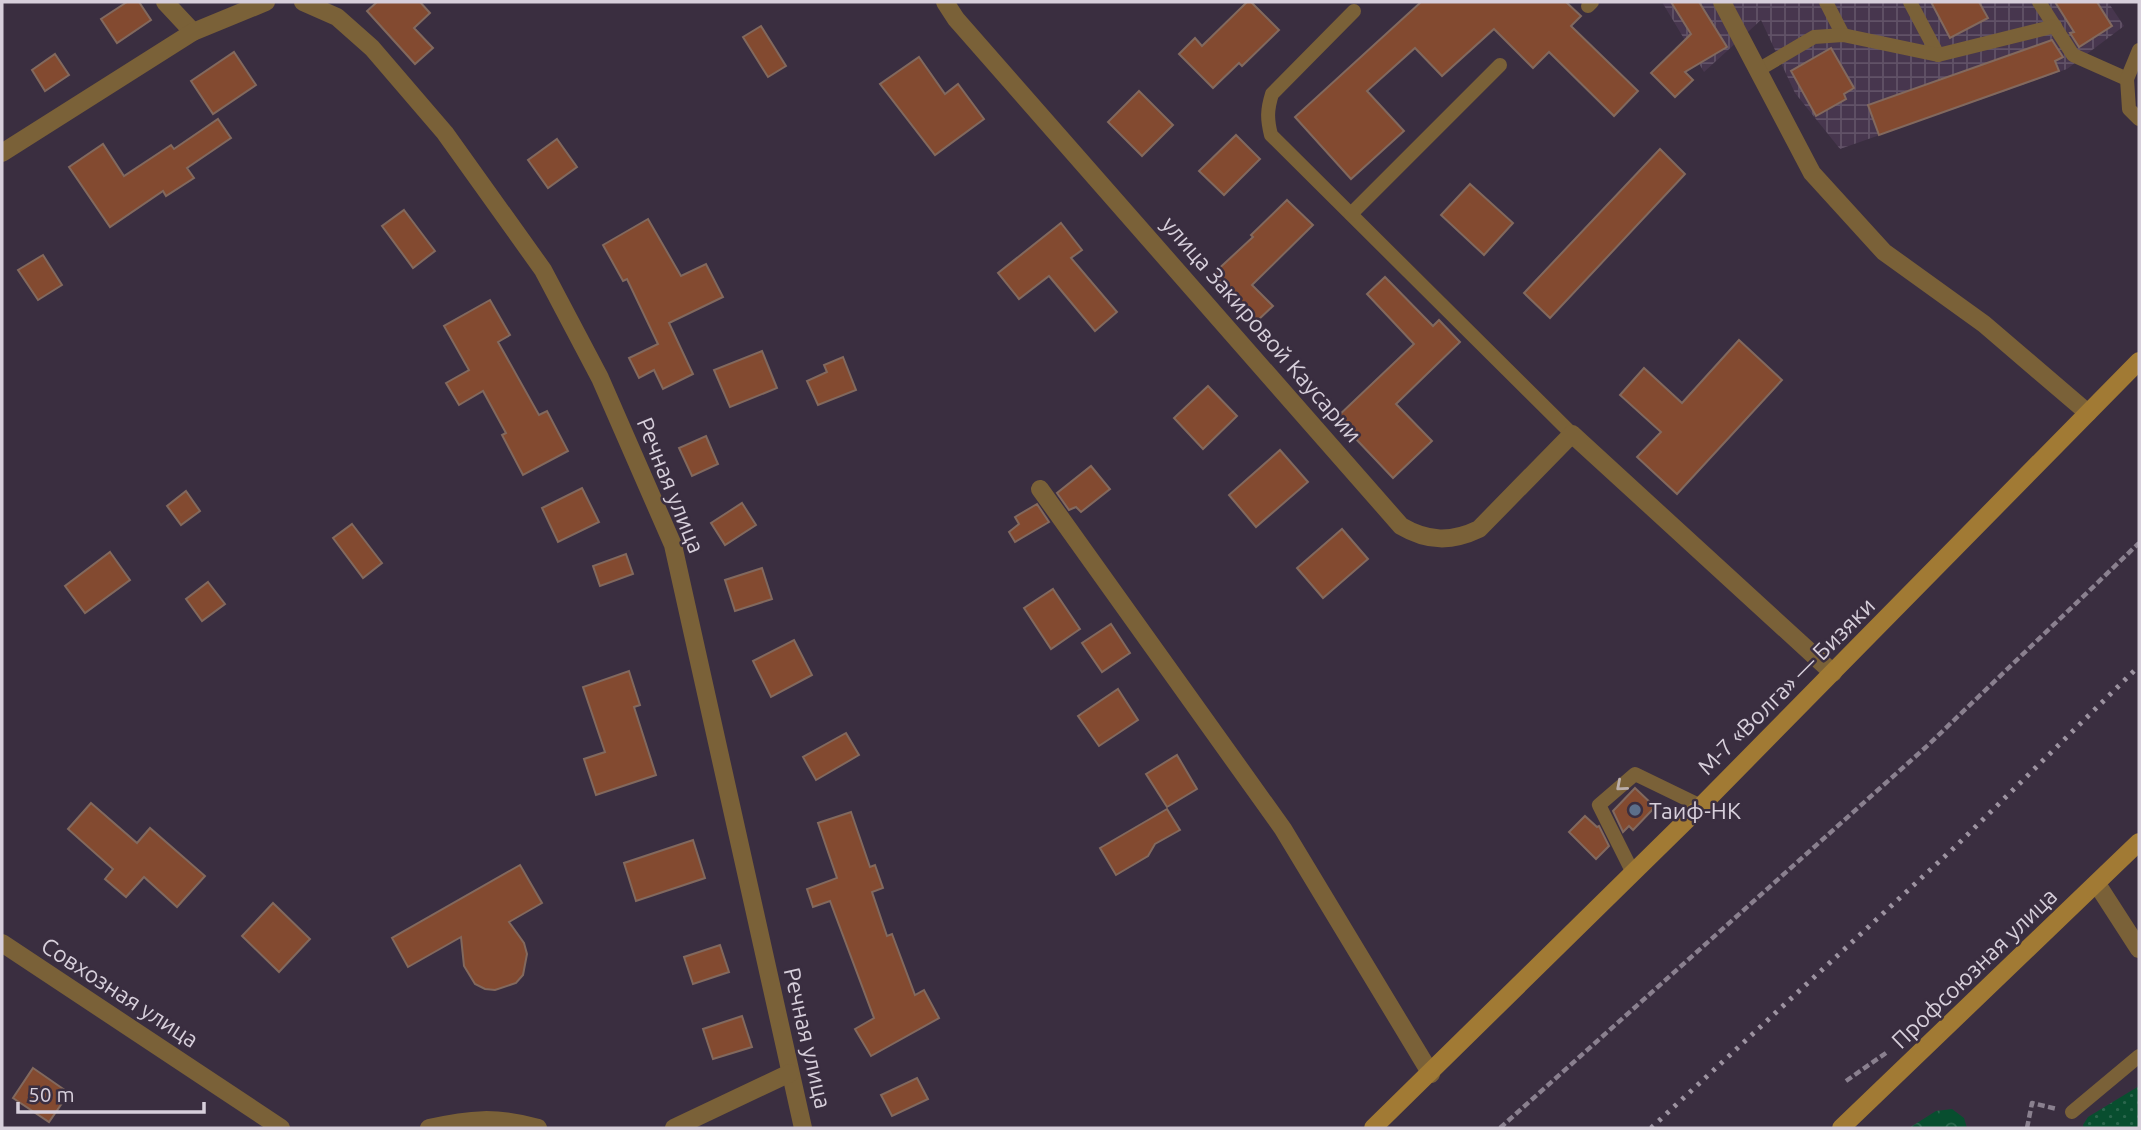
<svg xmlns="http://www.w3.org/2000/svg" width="2141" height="1130" viewBox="0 0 2141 1130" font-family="Ubuntu,sans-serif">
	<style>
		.industrial { fill: url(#industrial-grid) }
		.grass { fill: url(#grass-dots) }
		.forest { fill: url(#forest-crowns) }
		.building { fill: #834a30; stroke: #82695e; stroke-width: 2 }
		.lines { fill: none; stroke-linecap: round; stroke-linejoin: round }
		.path { stroke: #8a808f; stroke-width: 4.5; stroke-dasharray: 7 3.5; stroke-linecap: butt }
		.service { stroke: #7a6138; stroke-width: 14 }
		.minor { stroke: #7a6138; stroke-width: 18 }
		.tertiary { stroke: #7a6138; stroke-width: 18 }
		.secondary { stroke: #a17a34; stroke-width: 18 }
		.rail { stroke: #9d93a1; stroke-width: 5; stroke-dasharray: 3.5 7; stroke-linecap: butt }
		.oneway { stroke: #bbaeaa }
		.service-dot { fill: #5c6f8a; stroke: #3a2e40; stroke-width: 2.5 }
		.labels { text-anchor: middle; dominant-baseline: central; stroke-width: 5; stroke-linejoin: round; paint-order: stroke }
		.street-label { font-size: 23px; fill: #d7cfdb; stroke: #3a2e40 }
		.poi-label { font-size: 23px; fill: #d7cfdb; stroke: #3a2e40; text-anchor: start }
	</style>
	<defs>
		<pattern id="industrial-grid" width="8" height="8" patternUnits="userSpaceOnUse" patternTransform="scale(1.75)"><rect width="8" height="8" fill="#47364e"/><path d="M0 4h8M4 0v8" fill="none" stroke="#615267"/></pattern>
		<pattern id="grass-dots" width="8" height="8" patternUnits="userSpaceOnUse" patternTransform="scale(1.75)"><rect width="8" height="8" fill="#084e2f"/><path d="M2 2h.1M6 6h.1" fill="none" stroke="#2b664d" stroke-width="1.8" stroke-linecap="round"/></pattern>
		<pattern id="forest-crowns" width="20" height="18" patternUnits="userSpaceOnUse" patternTransform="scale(1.75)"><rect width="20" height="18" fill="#084e2f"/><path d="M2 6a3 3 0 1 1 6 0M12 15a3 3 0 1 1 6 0" fill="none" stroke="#2b664d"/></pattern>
	</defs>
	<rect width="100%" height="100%" fill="#3a2e40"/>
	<!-- industrial -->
	<polygon class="industrial" points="1662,2 2108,2 2124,26 2067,69 1840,149 1795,93 1761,20 1704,72"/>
	<!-- grass -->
	<polygon class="grass" points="2139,1086 2139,1128 2084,1128 2083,1125 2088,1117"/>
	<!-- forest -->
	<polygon class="forest" points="1952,1109 1964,1118 1967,1128 1909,1128 1936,1111"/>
	<!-- building -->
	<g class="building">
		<polygon points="127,2 139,2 151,20 117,43 101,19"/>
		<polygon points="377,2 420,2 430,13 414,28 433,48 415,64 367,11"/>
		<polygon points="1247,2 1251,2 1279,30 1242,66 1239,63 1213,88 1179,54 1195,38 1202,46"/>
		<polygon points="1421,2 1566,2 1581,16 1571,26 1638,91 1614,116 1549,52 1533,68 1494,29 1442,76 1415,48 1367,91 1404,131 1351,179 1295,117"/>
		<polygon points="1671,2 1699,2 1727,47 1685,72 1693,80 1675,97 1651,73 1691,34"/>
		<polygon points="1931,2 1979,2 1988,18 1950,38"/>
		<polygon points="2055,2 2097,2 2112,26 2079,47 2070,33 2074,32"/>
		<polygon points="761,26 786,66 768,77 743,37"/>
		<polygon points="2052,40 2063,57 2055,61 2059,71 1879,135 1868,105"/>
		<polygon points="1831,48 1854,88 1844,94 1846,99 1816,116 1791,71"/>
		<polygon points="234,52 256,85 213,114 191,81"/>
		<polygon points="55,54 69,75 45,91 32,70"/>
		<polygon points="919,57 945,94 958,84 984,119 935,155 880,84"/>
		<polygon points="1139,91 1173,125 1142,156 1108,122"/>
		<polygon points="218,119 231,138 187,168 194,178 166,196 163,191 110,227 69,167 103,144 124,176 171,145 174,149"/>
		<polygon points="1236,135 1260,159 1224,195 1199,171"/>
		<polygon points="557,139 577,167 548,188 528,160"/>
		<polygon points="1660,149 1685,174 1550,318 1524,293"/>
		<polygon points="1470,184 1513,223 1484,255 1441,215"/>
		<polygon points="1287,200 1313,225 1252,285 1273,306 1257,321 1213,274 1253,237 1251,235"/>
		<polygon points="404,210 435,251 413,268 382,226"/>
		<polygon points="648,219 681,276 706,264 723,297 669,323 693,374 663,389 654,370 639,378 629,358 658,344 627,279 623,281 603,245"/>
		<polygon points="1061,223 1082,250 1071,258 1117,312 1095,331 1049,276 1019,299 998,273"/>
		<polygon points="43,255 62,285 38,300 18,270"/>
		<polygon points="1385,277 1433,326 1439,320 1460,342 1396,404 1432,441 1393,478 1336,418 1414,344 1367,294"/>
		<polygon points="490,300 510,335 498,342 539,415 547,411 568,451 523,475 502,435 506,433 483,391 459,405 446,383 469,370 444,326"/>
		<polygon points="1739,340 1782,380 1677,494 1637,457 1661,432 1620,395 1644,368 1682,403"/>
		<polygon points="762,351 777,388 730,407 714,370"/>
		<polygon points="843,357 856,390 818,405 807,381 827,372 824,365"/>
		<polygon points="1208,386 1237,416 1203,449 1174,418"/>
		<polygon points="706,436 718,464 692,476 679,448"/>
		<polygon points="1280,450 1308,482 1256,527 1229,495"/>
		<polygon points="1091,466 1110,489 1081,512 1076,507 1069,510 1057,493"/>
		<polygon points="582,488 599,522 558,542 542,508"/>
		<polygon points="186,491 200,511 181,525 167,506"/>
		<polygon points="742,503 756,525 725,545 711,523"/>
		<polygon points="1037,504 1049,522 1015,542 1009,532 1019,524 1015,517"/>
		<polygon points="352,524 382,563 363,578 333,538"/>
		<polygon points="1342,529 1368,559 1323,598 1297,568"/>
		<polygon points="110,552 130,580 85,613 65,586"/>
		<polygon points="626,554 633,574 600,586 593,566"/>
		<polygon points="762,568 772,599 735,611 725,580"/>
		<polygon points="208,582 225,604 202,621 186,599"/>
		<polygon points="1053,589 1080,629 1051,649 1024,608"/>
		<polygon points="1111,624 1130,653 1102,672 1082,643"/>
		<polygon points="794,640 812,675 771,697 753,661"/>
		<polygon points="629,671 640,705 634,707 656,775 596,795 584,759 605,752 583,687"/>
		<polygon points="1118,689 1138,720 1099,746 1078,716"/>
		<polygon points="846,733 859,755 816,780 803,757"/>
		<polygon points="1177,755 1197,789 1167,807 1146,774"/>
		<polygon points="1635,788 1655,807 1633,830 1629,826 1623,832 1613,811"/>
		<polygon points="91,803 137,843 150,828 205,876 177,907 144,877 126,897 105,879 113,869 68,829"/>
		<polygon points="1167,809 1180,830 1155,844 1148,856 1116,875 1100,848"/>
		<polygon points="851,812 870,867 875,865 883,888 872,892 887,936 892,934 915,995 924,990 939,1018 871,1056 855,1029 874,1018 830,901 813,907 807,889 837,878 818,823"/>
		<polygon points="1585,816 1597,827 1599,826 1609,846 1596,859 1569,832"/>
		<polygon points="693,840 705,878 636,901 624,863"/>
		<polygon points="520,865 542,903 509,922 524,943 527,954 523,975 516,983 495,990 485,989 475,984 464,966 461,937 408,967 392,938"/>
		<polygon points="273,903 310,939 279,972 242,936"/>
		<polygon points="720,945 729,972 693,984 684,957"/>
		<polygon points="742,1016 752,1047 713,1059 703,1029"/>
		<polygon points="33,1068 69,1093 49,1122 13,1098"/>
		<polygon points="917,1078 928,1099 892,1116 881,1095"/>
	</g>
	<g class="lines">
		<!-- path -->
		<g class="path">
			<polyline points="1846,1081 1886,1053"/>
			<polyline points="1500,1128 1926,747 2139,543"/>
			<polyline points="2027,1128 2032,1103 2057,1109"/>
		</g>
		<!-- service -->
		<g class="service">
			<polyline points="1826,2 1843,35"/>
			<polyline points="1910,2 1938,55"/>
			<polyline points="2039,2 2073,55 2127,79"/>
			<polyline points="1588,6 1592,2"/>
			<path d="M1354,11L1272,94C1267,110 1267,119 1271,135L1572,434"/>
			<polyline points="2139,50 2127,79 2129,109 2139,119"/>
			<polyline points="1758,70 1814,37 1843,35 1938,55 2055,26"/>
			<polyline points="1351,214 1500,65"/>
			<polyline points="1633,873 1599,805 1635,774 1701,806"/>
			<polyline points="2072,1112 2139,1056"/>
		</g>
		<!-- minor -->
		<g class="minor">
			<polyline points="165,2 193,32"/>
			<polyline points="303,2 337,17 372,48 445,133 543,270 600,378 673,545 803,1128"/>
			<path d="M945,2L956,19L1401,526C1428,542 1452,542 1479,529L1572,434L1833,673"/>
			<polyline points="1722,2 1812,173 1884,252 1984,324 2088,413"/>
			<polyline points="2,153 193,32 266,2"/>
			<polyline points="1040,489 1283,829 1431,1074"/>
			<polyline points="2,943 281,1128"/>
			<path d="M429,1128C469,1119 497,1116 538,1128"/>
			<polyline points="674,1128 790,1073"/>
		</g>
		<!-- tertiary -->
		<polyline class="tertiary" points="2097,884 2139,949"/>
		<!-- secondary -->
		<g class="secondary">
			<polyline points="1373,1128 1701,806 2139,361"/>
			<polyline points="1841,1128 2139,842"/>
		</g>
		<!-- rail -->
		<polyline class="rail" points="1651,1128 1956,846 2139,666"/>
	</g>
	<!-- one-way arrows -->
	<defs><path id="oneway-chevron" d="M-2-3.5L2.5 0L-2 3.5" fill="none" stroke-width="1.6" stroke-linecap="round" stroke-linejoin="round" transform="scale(1.75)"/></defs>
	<use class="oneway" href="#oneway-chevron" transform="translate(1621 786) rotate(139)"/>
	<!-- markers -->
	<circle class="service-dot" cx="1635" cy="810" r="7"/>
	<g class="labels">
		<!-- street labels -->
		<g class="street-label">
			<text transform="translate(1262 329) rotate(49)">улица Закировой Каусарии</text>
			<text transform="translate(671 485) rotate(68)">Речная улица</text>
			<text transform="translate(1786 686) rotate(-45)">М-7 «Волга» — Бизяки</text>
			<text transform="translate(1974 968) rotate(-44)">Профсоюзная улица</text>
			<text transform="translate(120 992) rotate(33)">Совхозная улица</text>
			<text transform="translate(808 1038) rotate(77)">Речная улица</text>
		</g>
		<!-- poi labels -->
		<g class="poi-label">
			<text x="1649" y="810">Таиф-НК</text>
		</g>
	</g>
	<!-- border -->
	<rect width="2141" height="1130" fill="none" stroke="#d7cfdb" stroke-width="7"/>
	<!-- scale -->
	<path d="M18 1102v10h186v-10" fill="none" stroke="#d7cfdb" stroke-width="3.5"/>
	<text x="28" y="1102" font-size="21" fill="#d7cfdb" stroke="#3a2e40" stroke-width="5" paint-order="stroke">50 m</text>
</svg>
